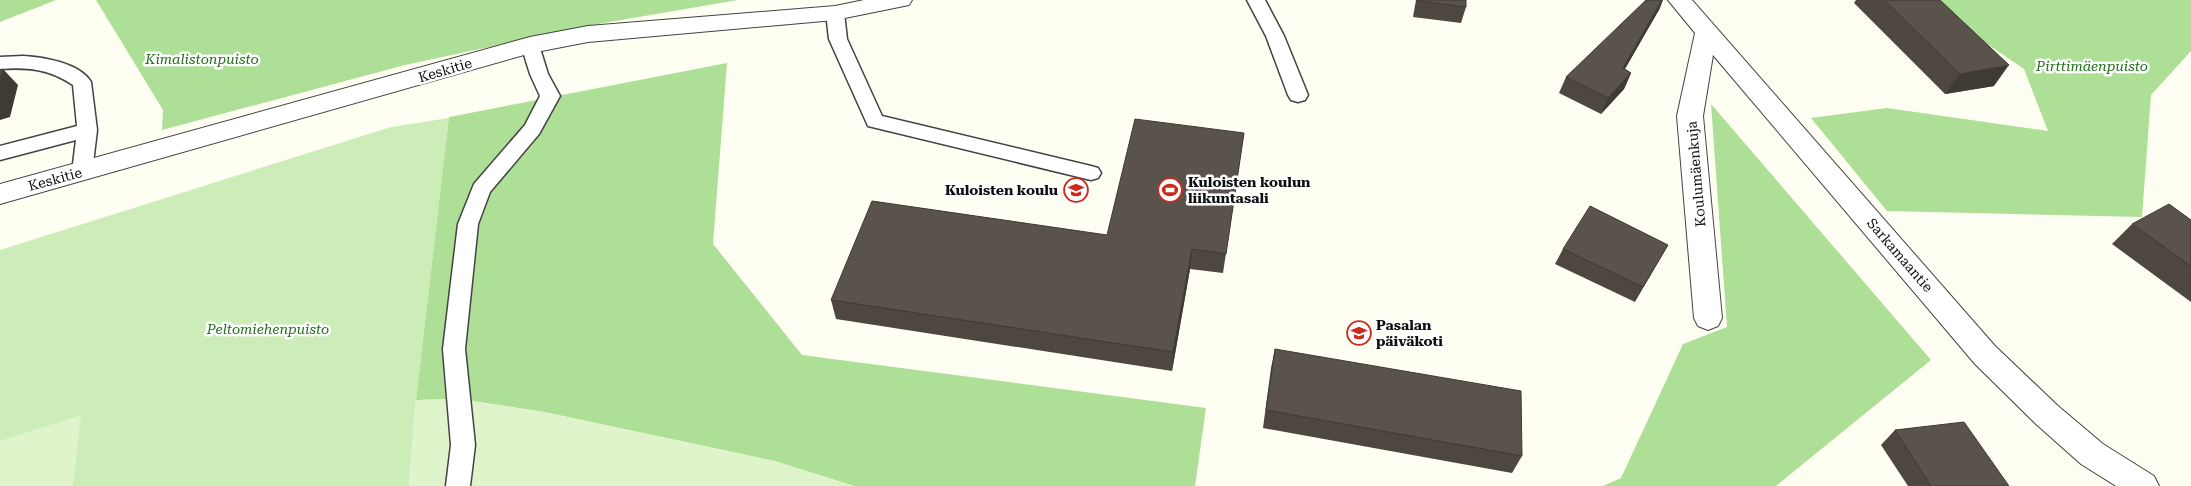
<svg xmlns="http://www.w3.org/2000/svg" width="2191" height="486" viewBox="0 0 2191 486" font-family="'Roboto Serif',serif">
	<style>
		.green { fill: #cdedb8 }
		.forest { fill: #addf96 }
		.pitch { fill: #e0f4cb }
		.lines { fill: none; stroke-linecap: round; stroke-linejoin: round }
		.service-casing { stroke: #434343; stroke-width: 3 }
		.minor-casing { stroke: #434343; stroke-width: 2 }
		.service { fill: #fff; fill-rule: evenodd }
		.minor { fill: #fff; fill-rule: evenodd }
		.wall { fill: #4d4740 }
		.shaded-wall { fill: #3e3a34 }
		.building { fill: #59534b; stroke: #3e3a34 }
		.labels { text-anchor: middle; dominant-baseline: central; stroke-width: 5; stroke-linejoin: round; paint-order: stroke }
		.park-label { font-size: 14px; font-style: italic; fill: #206e1a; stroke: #fff }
		.street-label { font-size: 14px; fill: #101010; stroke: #fff }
		.poi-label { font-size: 14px; font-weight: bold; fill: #101010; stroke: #fff; text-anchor: start }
	</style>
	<rect width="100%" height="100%" fill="#fffef3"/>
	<!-- green -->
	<polygon class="green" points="449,118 416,400 409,486 0,486 0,250 391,127"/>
	<!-- forest -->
	<g class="forest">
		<polygon points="0,0 56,0 0,22"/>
		<polygon points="96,0 738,0 586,26 405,65 162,130 163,110"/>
		<polygon points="1923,0 2191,0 2191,51 2151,95 2142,217 1887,211 1811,118 1887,108 2048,131 2024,69"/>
		<polygon points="727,63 713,244 802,355 1206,408 1195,486 854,486 774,461 544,412 460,399 416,400 449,117"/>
		<polygon points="1711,104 1931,360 1776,486 1603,486 1621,478 1683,344 1727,327"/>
	</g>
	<!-- pitch -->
	<g class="pitch">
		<polygon points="460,399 544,412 775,461 854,486 409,486 416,400"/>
		<polygon points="81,415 73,486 0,486 0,441"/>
	</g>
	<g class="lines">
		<!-- service casing -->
		<g class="service-casing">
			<g id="service">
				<polygon points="1247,0 1265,0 1284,36 1308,95 1305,100 1298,102 1291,100 1288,95 1266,36"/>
				<polygon points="835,7 841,9 844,13 847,39 882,116 1091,166 1098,168 1101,173 1098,178 1091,180 868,126 829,39 826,13 829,9"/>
				<polygon points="530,39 536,41 539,45 548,74 560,96 539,134 490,192 478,224 465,349 475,445 470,486 446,486 451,445 443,349 458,224 474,184 525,125 540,96 530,74 521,45 524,41"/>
				<path d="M23,56C43,57 80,63 91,82L97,130L92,172L89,177L82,179L75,177L72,172L76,140L0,160V146L77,126L73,85C49,69 28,67 0,69V57Z"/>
			</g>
		</g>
		<!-- minor casing -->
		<g class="minor-casing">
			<g id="minor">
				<polygon points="864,0 912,0 909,5 835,20 588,42 531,53 0,204 0,184 530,37 588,26 835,6"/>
				<polygon points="1668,0 1692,0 1995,346 2058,406 2103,444 2154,476 2159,486 2116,486 2081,464 2036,424 1975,364 1713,55 1703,116 1722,318 1718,326 1708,330 1698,326 1694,318 1677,116 1695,33"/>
			</g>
		</g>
		<!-- service -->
		<use href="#service" class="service"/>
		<!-- minor -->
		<use href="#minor" class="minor"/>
	</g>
	<!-- wall -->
	<g class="wall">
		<polygon points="1416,0 1466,0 1466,7 1461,23 1413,17"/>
		<polygon points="1856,0 1940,0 1994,86 1945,94 1854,3"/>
		<polygon points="1660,8 1625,69 1631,73 1624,89 1601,114 1559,93 1566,77"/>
		<polygon points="1244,133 1223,273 1190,269 1172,371 836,319 831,300 1107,235"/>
		<polygon points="2191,220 2191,302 2112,244 2132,224"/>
		<polygon points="1668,245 1635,302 1555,264 1563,249"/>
		<polygon points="1275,349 1522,456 1512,473 1263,428 1271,368"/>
		<polygon points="1895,430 2009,486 1908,486 1881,445"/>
	</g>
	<!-- shaded-wall -->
	<g class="shaded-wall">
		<polygon points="1662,0 1663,0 1660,8 1616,84 1623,68"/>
		<polygon points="2009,65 1994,86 1945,94 1960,74"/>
		<polygon points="3,69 18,85 10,117 0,120 0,81"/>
		<polygon points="1631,73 1624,89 1601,114 1608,98"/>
		<polygon points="1192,249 1190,269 1172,371 1173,352"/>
	</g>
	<!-- building -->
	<g class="building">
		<polygon points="1418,0 1466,0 1466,7 1418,1"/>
		<polygon points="1646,0 1662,0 1623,68 1631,73 1608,98 1566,77"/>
		<polygon points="1884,0 1940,0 2009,65 1960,74"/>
		<polygon points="3,69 0,81 0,70"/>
		<polygon points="1135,119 1244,133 1226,254 1192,249 1173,352 831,300 872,201 1107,235"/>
		<polygon points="2169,204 2191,220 2191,266 2132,224"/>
		<polygon points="1590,206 1668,245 1643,287 1563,249"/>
		<polygon points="1275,349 1521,391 1522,456 1266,410"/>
		<polygon points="1964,422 2009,486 1931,486 1895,430"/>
	</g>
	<!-- icons -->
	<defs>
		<g id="school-ring" transform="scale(1.25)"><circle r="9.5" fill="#fff" stroke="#cc2b1c" stroke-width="1.5"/><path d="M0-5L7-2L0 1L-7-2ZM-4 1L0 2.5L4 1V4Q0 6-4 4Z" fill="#cc2b1c"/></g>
		<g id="stadium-ring" transform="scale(1.25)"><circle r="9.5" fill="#fff" stroke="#cc2b1c" stroke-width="1.5"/><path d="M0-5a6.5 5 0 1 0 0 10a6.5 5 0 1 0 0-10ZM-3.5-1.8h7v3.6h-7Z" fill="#cc2b1c"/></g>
	</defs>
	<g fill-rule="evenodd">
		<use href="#school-ring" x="1076" y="190"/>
		<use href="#stadium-ring" x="1170" y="190"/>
		<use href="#school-ring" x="1359" y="333"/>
	</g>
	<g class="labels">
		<!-- park labels -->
		<g class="park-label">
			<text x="202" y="59">Kimalistonpuisto</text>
			<text x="2092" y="66">Pirttimäenpuisto</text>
			<text x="268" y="329">Peltomiehenpuisto</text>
		</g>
		<!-- street labels -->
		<g class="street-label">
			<text transform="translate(445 70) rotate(-16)">Keskitie</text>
			<text transform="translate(1696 174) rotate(-95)">Koulumäenkuja</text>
			<text transform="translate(55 179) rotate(-15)">Keskitie</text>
			<text transform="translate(1900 255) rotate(49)">Sarkamaantie</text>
		</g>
		<!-- poi labels -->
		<g class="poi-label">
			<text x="1188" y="182">Kuloisten koulun<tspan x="1188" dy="16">liikuntasali</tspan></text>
			<text x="1058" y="190" text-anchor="end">Kuloisten koulu</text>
			<text x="1376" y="325">Pasalan<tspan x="1376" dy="16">päiväkoti</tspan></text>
		</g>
	</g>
</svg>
